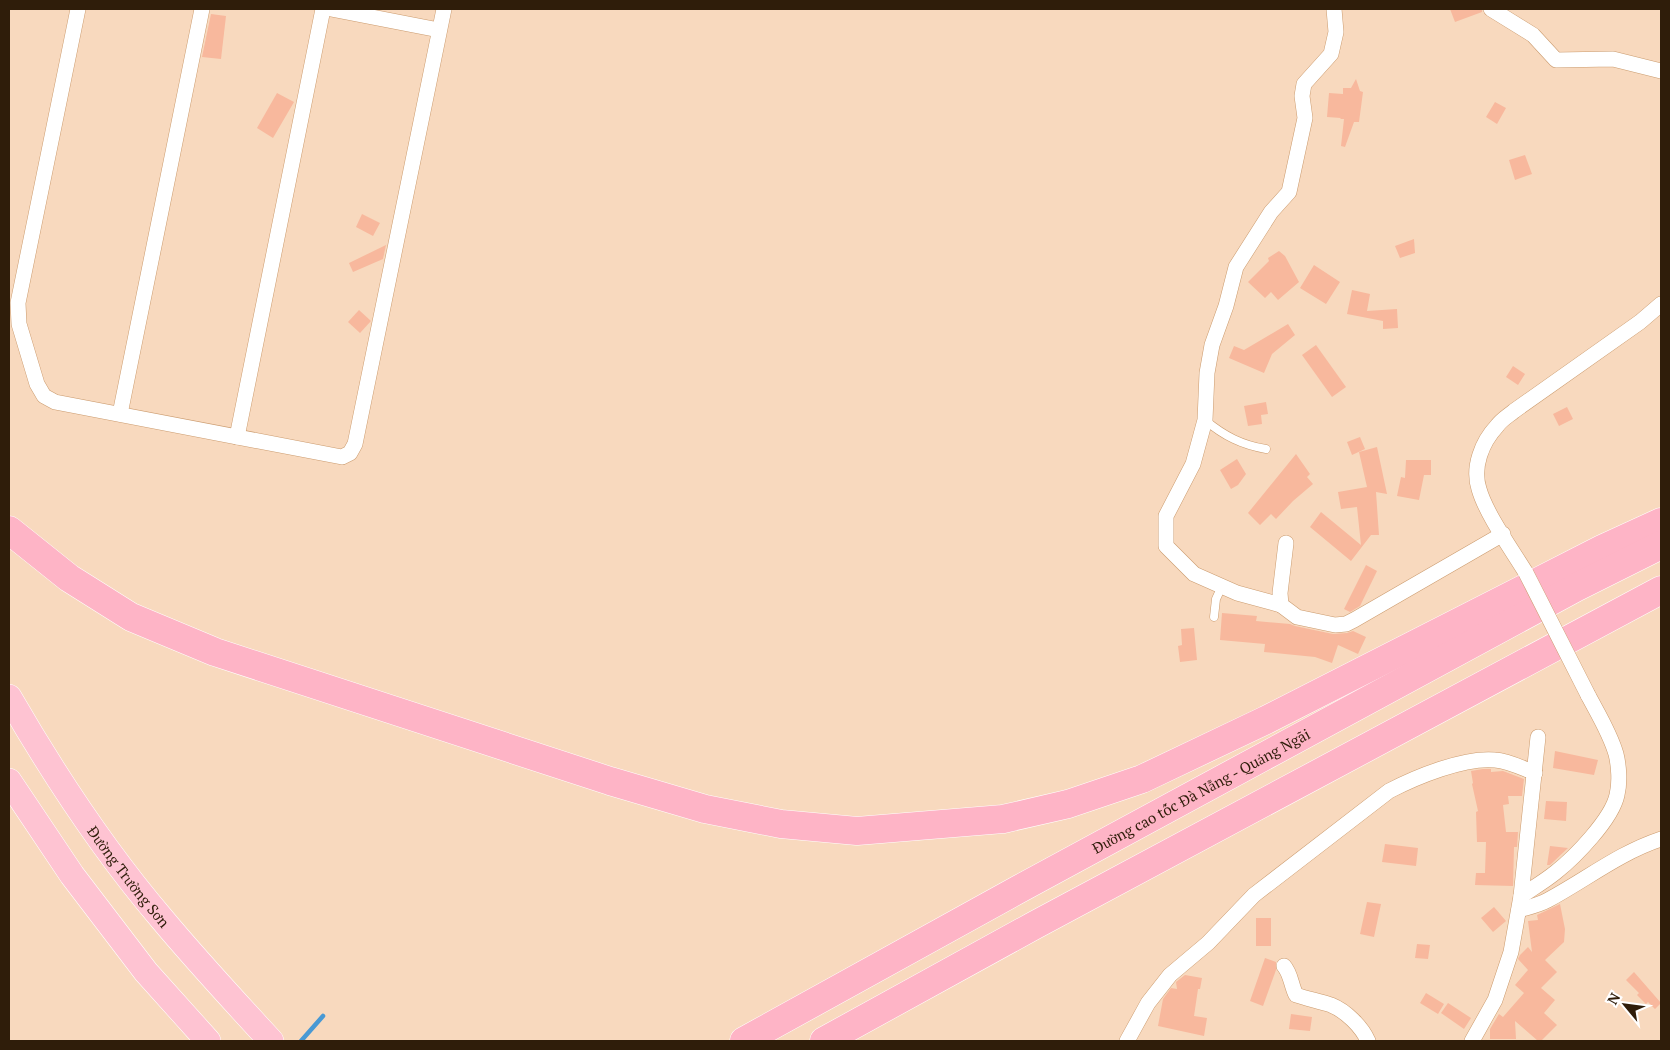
<svg xmlns="http://www.w3.org/2000/svg" width="1670" height="1050" viewBox="0 0 1670 1050" font-family="'PT Serif',serif">
	<style>
		.lines { fill: none; stroke-linecap: round; stroke-linejoin: round }
		.stream { stroke: #4999d4; stroke-width: 4.5 }
		.building { fill: #f8b89d }
		.service-casing { stroke: #cb9b6e; stroke-width: 9 }
		.minor-casing { stroke: #cb9b6e; stroke-width: 16 }
		.trunk-casing { stroke: #fff; stroke-width: 26 }
		.motorway-casing { stroke: #fff; stroke-width: 29 }
		.service { stroke: #fff; stroke-width: 8 }
		.minor { stroke: #fff; stroke-width: 15 }
		.trunk { stroke: #fec3d2; stroke-width: 25 }
		.motorway { stroke: #feb4c6; stroke-width: 28 }
		.minor-bridge-casing { stroke: #cb9b6e; stroke-width: 16; stroke-linecap: butt }
		.minor-bridge { stroke: #fff; stroke-width: 15 }
		.labels { text-anchor: middle; dominant-baseline: central; stroke-width: 4; stroke-linejoin: round; paint-order: stroke }
		.street-label { font-size: 15px; fill: #2f1d0a; stroke: #fff }
	</style>
	<rect width="100%" height="100%" fill="#f8d9be"/>
	<g class="lines">
		<!-- stream -->
		<polyline class="stream" points="301,1041 323,1016"/>
	</g>
	<!-- building -->
	<g class="building">
		<polygon points="1450,9 1482,9 1482,12 1455,22"/>
		<polygon points="211,14 226,16 221,59 202,57"/>
		<polygon points="1356,79 1360,91 1363,92 1359,122 1354,122 1345,147 1341,146 1344,119 1340,119 1341,118 1327,117 1329,93 1343,94 1343,88 1351,88"/>
		<polygon points="277,93 294,102 273,138 257,128"/>
		<polygon points="1495,102 1506,108 1497,124 1486,117"/>
		<polygon points="1525,155 1532,174 1515,180 1509,160"/>
		<polygon points="362,214 380,223 373,236 356,227"/>
		<polygon points="1414,239 1415,253 1400,258 1395,246"/>
		<polygon points="386,245 383,259 353,272 349,263"/>
		<polygon points="1279,251 1285,256 1299,282 1278,300 1271,292 1265,298 1248,282 1269,261 1268,258"/>
		<polygon points="1314,265 1340,282 1326,304 1300,288"/>
		<polygon points="1352,290 1370,294 1367,311 1397,309 1398,328 1383,329 1383,321 1347,314"/>
		<polygon points="359,310 371,321 360,333 348,322"/>
		<polygon points="1288,324 1295,335 1272,354 1264,373 1229,358 1234,346 1244,350"/>
		<polygon points="1316,345 1346,387 1332,397 1302,355"/>
		<polygon points="1513,366 1525,374 1518,385 1506,377"/>
		<polygon points="1266,402 1268,414 1261,415 1262,424 1248,426 1244,406"/>
		<polygon points="1567,407 1573,419 1559,426 1553,414"/>
		<polygon points="1360,437 1365,449 1352,455 1347,442"/>
		<polygon points="1377,447 1387,494 1376,492 1379,535 1371,535 1351,561 1310,527 1321,512 1361,545 1357,507 1341,509 1338,492 1367,487 1359,452"/>
		<polygon points="1296,454 1310,474 1307,477 1313,484 1293,501 1276,519 1271,514 1260,525 1248,513"/>
		<polygon points="1237,459 1246,474 1238,485 1231,489 1220,470"/>
		<polygon points="1406,460 1431,460 1431,475 1424,475 1419,500 1397,496 1401,477 1405,478"/>
		<polygon points="1366,565 1377,571 1360,606 1350,612 1344,609"/>
		<polygon points="1222,613 1257,616 1256,621 1290,624 1295,626 1333,634 1347,633 1353,631 1366,637 1358,654 1338,645 1332,663 1315,657 1264,652 1265,644 1220,640"/>
		<polygon points="1194,628 1197,660 1180,662 1178,646 1182,645 1181,629"/>
		<polygon points="1555,751 1598,760 1594,775 1553,768"/>
		<polygon points="1483,769 1491,769 1491,772 1503,771 1524,779 1522,796 1508,796 1509,804 1503,805 1506,832 1518,832 1517,847 1514,847 1513,886 1475,885 1476,873 1485,873 1486,842 1477,842 1476,812 1478,811 1472,784 1473,783 1471,771"/>
		<polygon points="1546,801 1567,802 1566,821 1544,819"/>
		<polygon points="1385,844 1418,848 1416,866 1382,862"/>
		<polygon points="1550,846 1568,848 1550,865 1547,865"/>
		<polygon points="1367,902 1381,904 1374,937 1360,934"/>
		<polygon points="1560,904 1565,929 1564,942 1545,960 1557,972 1541,988 1555,1000 1544,1013 1557,1025 1541,1041 1538,1041 1515,1021 1516,1039 1490,1039 1490,1029 1499,1014 1503,1017 1524,993 1515,985 1528,970 1518,959 1520,955 1528,947 1532,952 1528,921 1538,920 1537,915"/>
		<polygon points="1494,907 1506,921 1493,932 1481,918"/>
		<rect x="1256" y="918" width="15" height="28"/>
		<polygon points="1417,944 1430,945 1428,959 1415,958"/>
		<polygon points="1265,958 1276,962 1276,970 1263,1006 1250,1001"/>
		<polygon points="1634,972 1661,1003 1655,1009 1648,1002 1646,1004 1637,995 1639,993 1626,980"/>
		<polygon points="1185,975 1202,978 1200,989 1198,989 1194,1016 1207,1018 1204,1036 1158,1026 1163,999 1171,988 1177,989 1176,982"/>
		<polygon points="1426,993 1444,1004 1438,1014 1420,1003"/>
		<polygon points="1448,1003 1471,1018 1464,1029 1441,1013"/>
		<polygon points="1291,1014 1312,1017 1310,1031 1289,1029"/>
	</g>
	<g class="lines">
		<!-- service casing -->
		<g class="service-casing">
			<g id="service">
				<path d="M1205,420C1224,436 1242,445 1266,449"/>
				<polyline points="1214,617 1216,599 1222,586"/>
			</g>
		</g>
		<!-- minor casing -->
		<g class="minor-casing">
			<g id="minor">
				<polyline points="78,9 18,303 19,324 37,384 44,396 55,402 342,457 350,453 355,444 444,9"/>
				<polyline points="331,9 439,30"/>
				<polyline points="1491,9 1533,35 1556,60 1613,59 1661,71"/>
				<polyline points="120,414 202,9"/>
				<polyline points="237,437 323,9"/>
				<polyline points="1286,543 1280,593 1281,605 1297,617 1335,625 1346,624 1354,620 1503,534"/>
				<path d="M1526,573C1512,550 1486,514 1479,489C1472,467 1482,442 1497,426C1501,420 1508,416 1514,411L1640,322L1661,304"/>
				<polyline points="1281,605 1237,593 1194,574 1166,546 1166,516 1193,464 1205,420 1207,373 1212,345 1226,306 1236,267 1271,212 1289,192 1305,118 1302,96 1304,84 1331,54 1336,32 1334,9"/>
				<path d="M1521,896C1533,888 1545,881 1556,872C1575,857 1612,819 1617,795C1620,783 1619,766 1616,754C1610,733 1598,714 1588,695"/>
				<path d="M1519,910C1529,907 1539,905 1548,900C1587,879 1619,853 1661,839"/>
				<path d="M1284,966C1291,974 1291,985 1296,995C1308,999 1319,1001 1331,1005C1346,1011 1362,1027 1368,1041"/>
				<path d="M1127,1041L1148,1003L1170,975L1208,943L1254,895L1389,791C1416,777 1464,757 1495,760C1509,761 1522,768 1535,773"/>
				<polyline points="1472,1041 1495,1000 1511,952 1521,896 1538,737"/>
			</g>
		</g>
		<!-- trunk casing -->
		<g class="trunk-casing">
			<g id="trunk">
				<path id="s1" d="M9,697C54,775 104,851 162,919C197,961 234,1001 271,1041"/>
				<polyline points="9,781 72,875 146,972 208,1041"/>
			</g>
		</g>
		<!-- motorway casing -->
		<g class="motorway-casing">
			<g id="motorway">
				<polyline points="9,530 69,578 131,617 215,652 610,781 705,809 781,824 857,831 1003,819 1068,804 1142,779 1266,720 1602,549 1661,522"/>
				<path id="s2" d="M744,1041L1021,888L1577,587L1661,545"/>
				<polyline points="824,1041 1035,925 1661,590"/>
			</g>
		</g>
		<!-- service -->
		<use href="#service" class="service"/>
		<!-- minor -->
		<use href="#minor" class="minor"/>
		<!-- trunk -->
		<use href="#trunk" class="trunk"/>
		<!-- motorway -->
		<use href="#motorway" class="motorway"/>
		<!-- minor-bridge casing -->
		<g class="minor-bridge-casing">
			<polyline id="minor-bridge" points="1526,573 1588,695"/>
		</g>
		<!-- minor-bridge -->
		<use href="#minor-bridge" class="minor-bridge"/>
	</g>
	<g class="labels">
		<!-- street labels -->
		<g class="street-label">
			<text stroke="none"><textPath href="#s2" startOffset="521">Đường cao tốc Đà Nẵng - Quảng Ngãi</textPath></text>
			<text stroke="none"><textPath href="#s1" startOffset="216">Đường Trường Sơn</textPath></text>
		</g>
	</g>
	<!-- border -->
	<rect width="1670" height="1050" fill="none" stroke="#2f1d0a" stroke-width="20"/>
	<!-- north arrow -->
	<g transform="translate(1625 1005) rotate(299)" stroke="#ffffff" stroke-width="4" paint-order="stroke">
	<path d="M0-4L9 19L0 12L-9 19Z" fill="#2f1d0a"/>
	<text y="-8" font-size="14" font-weight="bold" text-anchor="middle" fill="#2f1d0a">N</text>
	</g>
</svg>
